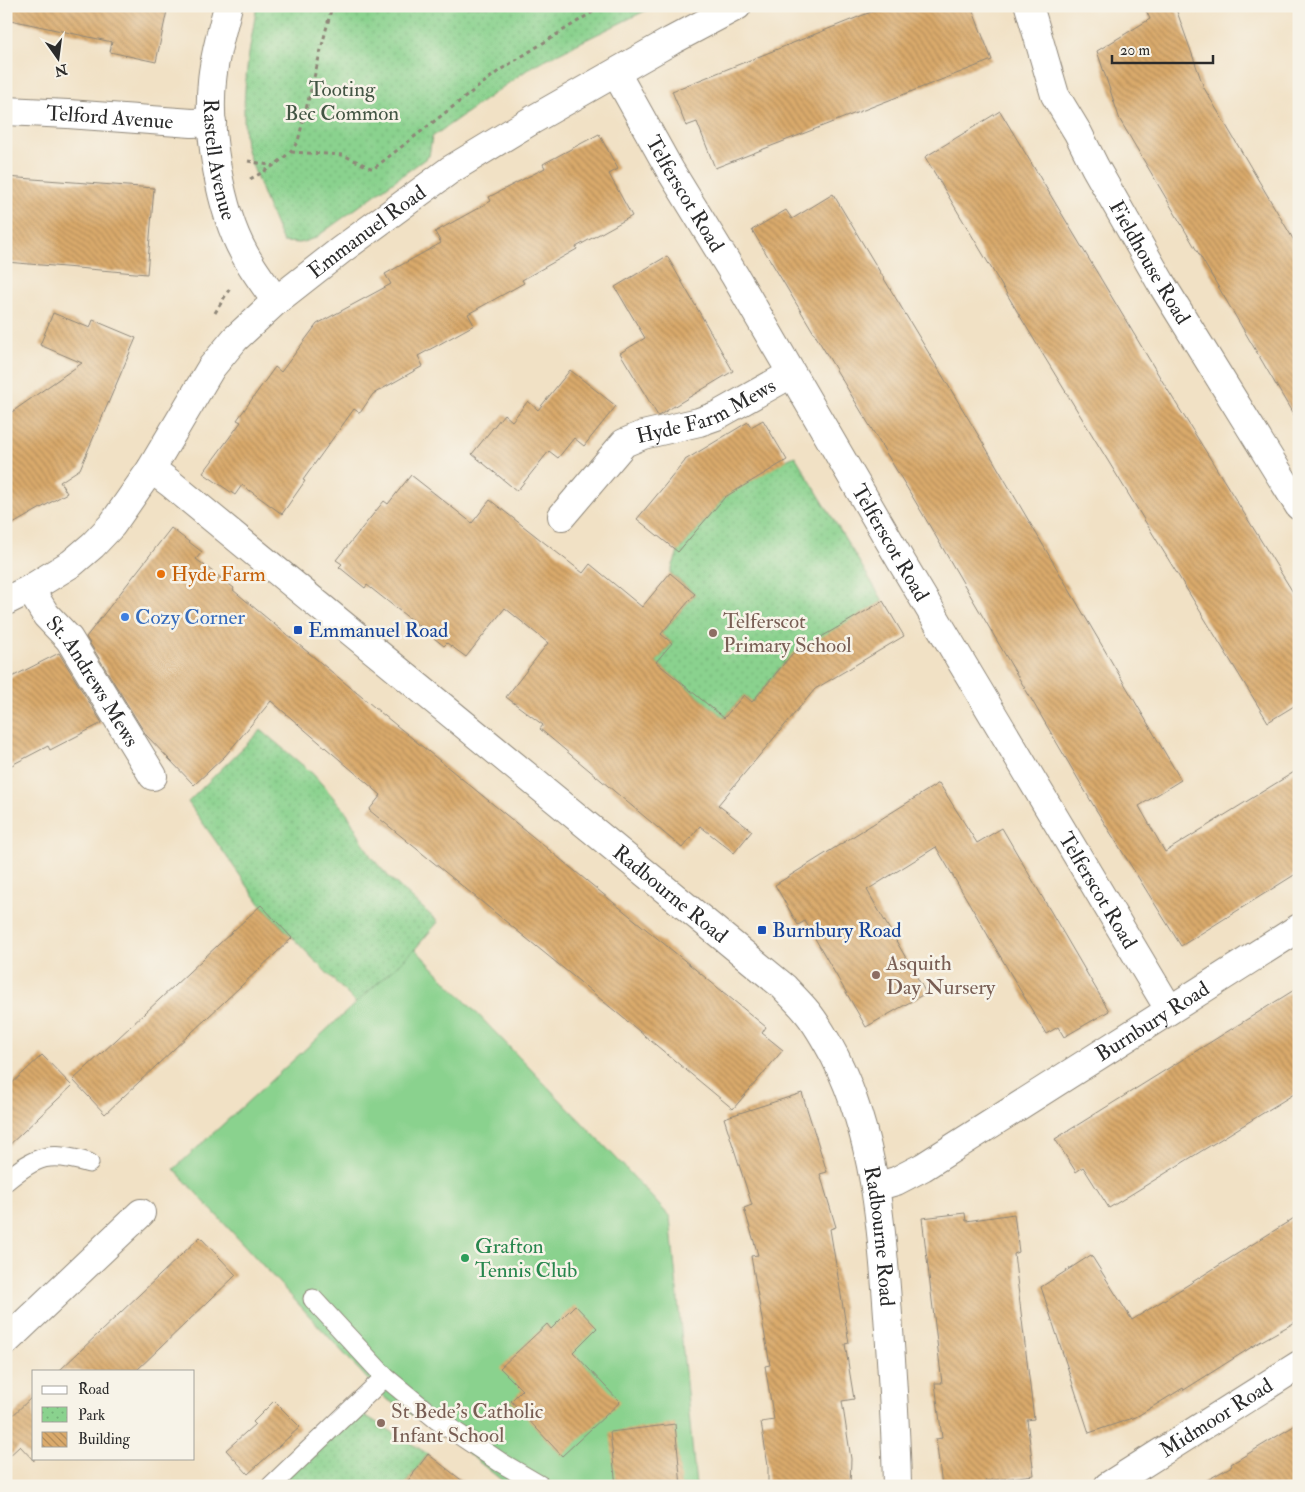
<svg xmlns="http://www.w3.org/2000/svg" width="1305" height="1492" viewBox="0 0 1305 1492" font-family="'IM FELL Double Pica',serif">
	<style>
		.park { fill: url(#park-dots); stroke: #5a7e5c }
		.pitch { fill: #8ad28e; stroke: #5a7e5c }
		.building { fill: url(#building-back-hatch) }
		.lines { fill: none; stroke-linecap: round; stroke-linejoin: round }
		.service-casing { stroke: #8e8678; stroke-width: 21 }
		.minor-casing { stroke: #8e8678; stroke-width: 30 }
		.tertiary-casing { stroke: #8e8678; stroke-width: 30 }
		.path { stroke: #8e8678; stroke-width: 3; stroke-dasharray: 4 4; stroke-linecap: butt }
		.service { stroke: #fff; stroke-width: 19 }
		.minor { stroke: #fff; stroke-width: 28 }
		.tertiary { stroke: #fff; stroke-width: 28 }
		.food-dot { fill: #e8710a; stroke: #f7f3e8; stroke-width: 2 }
		.shop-dot { fill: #3f7fe0; stroke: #f7f3e8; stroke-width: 2 }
		.transit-dot { fill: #1a4fb4; stroke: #f7f3e8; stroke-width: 2 }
		.education-dot { fill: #8d6e63; stroke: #f7f3e8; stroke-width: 2 }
		.leisure-dot { fill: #2e9e5b; stroke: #f7f3e8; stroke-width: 2 }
		.labels { text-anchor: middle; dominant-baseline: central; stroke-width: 5; stroke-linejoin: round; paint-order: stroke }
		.park-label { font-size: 21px; fill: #435544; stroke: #f7f3e8 }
		.street-label { font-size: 21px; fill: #2b2b2b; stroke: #f7f3e8 }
		.food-label { font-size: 21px; fill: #c56008; stroke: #f7f3e8; text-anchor: start }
		.shop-label { font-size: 21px; fill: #366cbe; stroke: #f7f3e8; text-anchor: start }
		.education-label { font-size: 21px; fill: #785e54; stroke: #f7f3e8; text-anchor: start }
		.transit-label { font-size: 21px; fill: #164399; stroke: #f7f3e8; text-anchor: start }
		.leisure-label { font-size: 21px; fill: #27864d; stroke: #f7f3e8; text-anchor: start }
	</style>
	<defs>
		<pattern id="park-dots" width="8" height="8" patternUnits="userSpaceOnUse" patternTransform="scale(1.25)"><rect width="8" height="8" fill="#8ad28e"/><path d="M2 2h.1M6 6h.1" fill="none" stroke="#77b47b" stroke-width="1.8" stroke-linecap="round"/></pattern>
		<pattern id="building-back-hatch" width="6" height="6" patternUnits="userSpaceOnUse" patternTransform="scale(1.25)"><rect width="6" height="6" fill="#daaa6c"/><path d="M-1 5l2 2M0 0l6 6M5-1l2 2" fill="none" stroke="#b18b59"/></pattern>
	</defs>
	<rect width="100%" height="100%" fill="#f7f3e8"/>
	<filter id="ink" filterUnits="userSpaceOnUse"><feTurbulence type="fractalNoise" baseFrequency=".02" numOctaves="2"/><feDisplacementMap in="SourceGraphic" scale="10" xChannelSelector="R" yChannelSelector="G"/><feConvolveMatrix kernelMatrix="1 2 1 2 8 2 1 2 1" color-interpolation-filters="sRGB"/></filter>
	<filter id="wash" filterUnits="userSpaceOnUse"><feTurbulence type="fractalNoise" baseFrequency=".0096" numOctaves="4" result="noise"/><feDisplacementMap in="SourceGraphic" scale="20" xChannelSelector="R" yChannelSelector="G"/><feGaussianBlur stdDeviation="1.12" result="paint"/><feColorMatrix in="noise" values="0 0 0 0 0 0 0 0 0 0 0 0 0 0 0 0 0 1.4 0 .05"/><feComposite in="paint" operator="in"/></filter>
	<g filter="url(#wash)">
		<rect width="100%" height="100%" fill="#f1e1c5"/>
		<!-- park -->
		<g class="park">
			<path d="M257,6H655L534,65L432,137L429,156L315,238L300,243L283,242C273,219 263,196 255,172C252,164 248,155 246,146C240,100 249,51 257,6Z"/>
			<polygon points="795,456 883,601 803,649 785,662 752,702 744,695 724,718 656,662 672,643 661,634 695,594 670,573 678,552 738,481"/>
			<polygon points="261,730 313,774 347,813 371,857 390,878 438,922 415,949 356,1003 261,905 188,802"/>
			<polygon points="353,1408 428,1454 404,1486 271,1486"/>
		</g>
		<!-- pitch -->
		<polygon class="pitch" points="415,949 618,1160 670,1217 696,1486 509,1486 449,1438 385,1398 174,1169"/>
		<g id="blocks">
			<!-- building -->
			<g class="building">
				<polygon points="6,6 168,6 156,62 110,52 112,42 6,19"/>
				<polygon points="886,6 971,6 992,60 715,168 697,122 686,126 672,91"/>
				<polygon points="1144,6 1175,6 1204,88 1299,249 1299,424 1120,120 1097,51 1150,19"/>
				<polygon points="1000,111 1161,379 1299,602 1299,703 1268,722 1045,358 925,157"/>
				<polygon points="599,134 618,169 609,174 632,216 576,247 577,249 522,280 524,283 468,314 474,325 418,356 423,366 373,394 360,413 354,409 303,480 305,481 282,514 242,485 235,495 203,473 241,422 237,420 275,367 281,372 317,324 391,284 385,274 441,243 435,232 491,201 489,197 545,168 543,164"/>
				<polygon points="6,177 154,188 147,274 6,262"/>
				<polygon points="833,194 986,448 1181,780 1139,806 1165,852 1299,769 1299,872 1181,946 1095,808 918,506 752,230 786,210 792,219"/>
				<polygon points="667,256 733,371 658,416 620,353 645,338 615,287"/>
				<polygon points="53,313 90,328 93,320 136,338 80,469 60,482 67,493 6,528 6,416 82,363 40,345"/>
				<polygon points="570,370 616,406 584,446 574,438 558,458 549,451 517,491 472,454 504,414 512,421 528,401 538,410"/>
				<polygon points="763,420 787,460 725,497 678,552 637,519 685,461 685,460 748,422 751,427"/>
				<polygon points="411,475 472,523 490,500 583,573 590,564 642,607 670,573 695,594 661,634 672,643 656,662 724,718 744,695 752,702 792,654 883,601 904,636 815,689 718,805 752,831 734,853 700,826 682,848 540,729 543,725 506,697 548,643 505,608 466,657 447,643 444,646 367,585 365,588 339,567 342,564 336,560 384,501 388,504"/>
				<polygon points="171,528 202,552 196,559 234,588 233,590 380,712 766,1027 762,1033 783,1050 733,1109 574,977 369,810 381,795 271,701 225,756 194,785 146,735 86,637"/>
				<polygon points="59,653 102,723 50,750 48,746 6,768 6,680"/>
				<polygon points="939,783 977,843 1002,828 1109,1011 1064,1037 1058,1027 1046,1034 936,847 867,890 926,993 866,1027 805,921 798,925 775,885"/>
				<polygon points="261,905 292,938 105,1114 73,1080"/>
				<polygon points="1299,987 1299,1091 1109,1208 1083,1167 1076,1172 1055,1139"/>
				<polygon points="42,1055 72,1086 6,1148 6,1089"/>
				<polygon points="802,1093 827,1172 820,1174 836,1227 830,1229 849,1343 845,1344 854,1399 842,1401 851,1459 850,1486 768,1486 768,1466 761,1422 774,1420 765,1366 770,1365 751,1256 758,1255 744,1208 752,1205 724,1118"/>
				<polygon points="965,1213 966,1221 1014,1214 1019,1252 1014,1254 1034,1419 1027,1420 1034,1475 985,1481 986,1486 942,1486 936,1439 942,1438 935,1383 942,1383 922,1218"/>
				<polygon points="1299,1215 1299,1320 1258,1343 1184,1390 1183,1388 1136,1417 1089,1433 1041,1287 1091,1255 1132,1320"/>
				<polygon points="200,1237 236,1275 136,1371 59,1371"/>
				<polygon points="575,1305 597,1328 573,1352 620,1402 562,1456 511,1401 522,1390 500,1368 547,1324 551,1329"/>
				<polygon points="34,1395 34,1461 20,1446 6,1459 6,1422"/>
				<polygon points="274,1401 300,1427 248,1474 226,1450 255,1424 253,1422"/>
				<polygon points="1299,1423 1299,1486 1197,1486 1232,1466 1231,1464"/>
				<polygon points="675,1424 681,1486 616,1486 610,1432"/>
				<polygon points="428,1454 469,1486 404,1486"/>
			</g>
		</g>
	</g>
	<g filter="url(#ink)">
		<use href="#blocks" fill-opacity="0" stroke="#8e8678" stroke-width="1"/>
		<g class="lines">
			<!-- service casing -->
			<g class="service-casing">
				<g id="service">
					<path d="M6,1181C37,1155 50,1151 89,1163"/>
					<polyline points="313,1299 385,1377"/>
					<polyline points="271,1486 385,1377 436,1419 500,1462 541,1486"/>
				</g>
			</g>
			<!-- minor casing -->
			<g class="minor-casing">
				<g id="minor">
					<path id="s1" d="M228,6C222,31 214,56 212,81C207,131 220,210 244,253C253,270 265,285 276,301"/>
					<path id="s2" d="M1029,6L1055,95L1078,133L1095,167L1161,283L1299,506"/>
					<path id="s3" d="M616,73L670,170L735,276L901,561L1169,1009"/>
					<path id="s4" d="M6,111L68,114L192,123L212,122"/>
					<path id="s5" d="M151,469L170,483L784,987C791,995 800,1003 807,1012C818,1025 827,1042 835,1057C875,1137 882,1227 888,1315C892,1372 896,1429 897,1486"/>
					<path id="s6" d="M562,516L624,443L643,435L699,422L716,416L791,374"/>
					<path id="s7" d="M30,589L46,615L69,639L153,776"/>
					<path id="s8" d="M875,1187L896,1181L923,1167L1299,928"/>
					<polyline points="6,1341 141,1213"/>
					<path id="s9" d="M1108,1486L1299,1365"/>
				</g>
			</g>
			<!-- tertiary casing -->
			<g class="tertiary-casing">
				<g id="tertiary">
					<path id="s10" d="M6,601L30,589L72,563L93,545L112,525L151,469L211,368L235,339L276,301L341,250L450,170L534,119L671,41L737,6"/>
				</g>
			</g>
			<!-- path -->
			<g class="path">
				<polyline points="291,152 343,155 373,169 500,70 602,6"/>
				<polyline points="248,161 274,166"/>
				<path d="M250,179C269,169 286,160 298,141L332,6"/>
				<polyline points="215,313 230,288"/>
			</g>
			<!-- service -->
			<use href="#service" class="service"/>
			<!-- minor -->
			<use href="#minor" class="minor"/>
			<!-- tertiary -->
			<use href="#tertiary" class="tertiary"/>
		</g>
	</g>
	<!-- markers -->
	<circle class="food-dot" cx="161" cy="574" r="5"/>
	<circle class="shop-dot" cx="125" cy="617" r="5"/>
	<g class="transit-dot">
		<rect x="293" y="625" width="10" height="10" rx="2.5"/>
		<rect x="757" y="925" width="10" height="10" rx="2.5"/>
	</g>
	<g class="education-dot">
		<circle cx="713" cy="633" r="5"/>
		<circle cx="876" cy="975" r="5"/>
		<circle cx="381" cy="1423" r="5"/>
	</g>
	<circle class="leisure-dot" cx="465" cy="1258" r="5"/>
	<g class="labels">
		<!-- park labels -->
		<g class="park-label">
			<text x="342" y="89">Tooting<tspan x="342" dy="24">Bec Common</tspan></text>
		</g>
		<!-- street labels -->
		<g class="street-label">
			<text stroke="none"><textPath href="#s4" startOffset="104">Telford Avenue</textPath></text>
			<text stroke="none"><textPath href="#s1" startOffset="156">Rastell Avenue</textPath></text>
			<text stroke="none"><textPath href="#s3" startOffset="139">Telferscot Road</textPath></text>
			<text stroke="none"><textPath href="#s10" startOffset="525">Emmanuel Road</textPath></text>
			<text stroke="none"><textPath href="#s2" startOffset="285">Fieldhouse Road</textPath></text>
			<text stroke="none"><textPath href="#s6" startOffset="184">Hyde Farm Mews</textPath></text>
			<text stroke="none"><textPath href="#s3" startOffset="544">Telferscot Road</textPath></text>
			<text stroke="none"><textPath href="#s7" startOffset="112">St. Andrews Mews</textPath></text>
			<text stroke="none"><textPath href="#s3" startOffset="949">Telferscot Road</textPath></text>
			<text stroke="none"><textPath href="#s5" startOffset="671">Radbourne Road</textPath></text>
			<text stroke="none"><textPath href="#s8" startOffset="324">Burnbury Road</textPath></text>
			<text stroke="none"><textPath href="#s5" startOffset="1091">Radbourne Road</textPath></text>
			<text stroke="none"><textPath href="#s9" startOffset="128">Midmoor Road</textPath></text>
		</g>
		<!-- food labels -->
		<g class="food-label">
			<text x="171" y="574">Hyde Farm</text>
		</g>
		<!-- shop labels -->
		<g class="shop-label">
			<text x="135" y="617">Cozy Corner</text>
		</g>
		<!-- education labels -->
		<g class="education-label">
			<text x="723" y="621">Telferscot<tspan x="723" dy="24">Primary School</tspan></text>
			<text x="886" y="963">Asquith<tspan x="886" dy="24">Day Nursery</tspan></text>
			<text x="391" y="1411">St Bede's Catholic<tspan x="391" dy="24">Infant School</tspan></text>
		</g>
		<!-- transit labels -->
		<g class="transit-label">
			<text x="308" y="630">Emmanuel Road</text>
			<text x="772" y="930">Burnbury Road</text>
		</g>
		<!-- leisure labels -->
		<g class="leisure-label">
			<text x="475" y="1246">Grafton<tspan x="475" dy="24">Tennis Club</tspan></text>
		</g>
	</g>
	<!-- margin -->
	<rect width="1305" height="1492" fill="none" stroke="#f7f3e8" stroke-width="25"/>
	<!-- legend -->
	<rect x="32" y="1370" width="162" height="90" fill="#f7f3e8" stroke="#a5a39c"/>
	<rect x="42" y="1386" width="25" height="8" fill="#ffffff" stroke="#a5a39c"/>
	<text x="78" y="1394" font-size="15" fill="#2b2b2b">Road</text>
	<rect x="42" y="1407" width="25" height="15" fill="url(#park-dots)" stroke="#a5a39c"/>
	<text x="78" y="1420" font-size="15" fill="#2b2b2b">Park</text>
	<rect x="42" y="1432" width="25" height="15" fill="url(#building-back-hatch)" stroke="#a5a39c"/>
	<text x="78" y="1444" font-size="15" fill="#2b2b2b">Building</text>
	<!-- north arrow -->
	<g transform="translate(58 58) rotate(166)" stroke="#f7f3e8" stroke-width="4" paint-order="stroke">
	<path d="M0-4L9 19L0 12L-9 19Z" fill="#2b2b2b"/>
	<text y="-8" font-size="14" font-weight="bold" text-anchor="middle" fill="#2b2b2b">N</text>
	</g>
	<!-- scale -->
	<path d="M1112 55v8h101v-8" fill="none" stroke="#2b2b2b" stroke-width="2.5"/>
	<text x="1120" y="55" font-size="15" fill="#2b2b2b" stroke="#f7f3e8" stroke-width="4" paint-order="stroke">20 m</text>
</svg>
